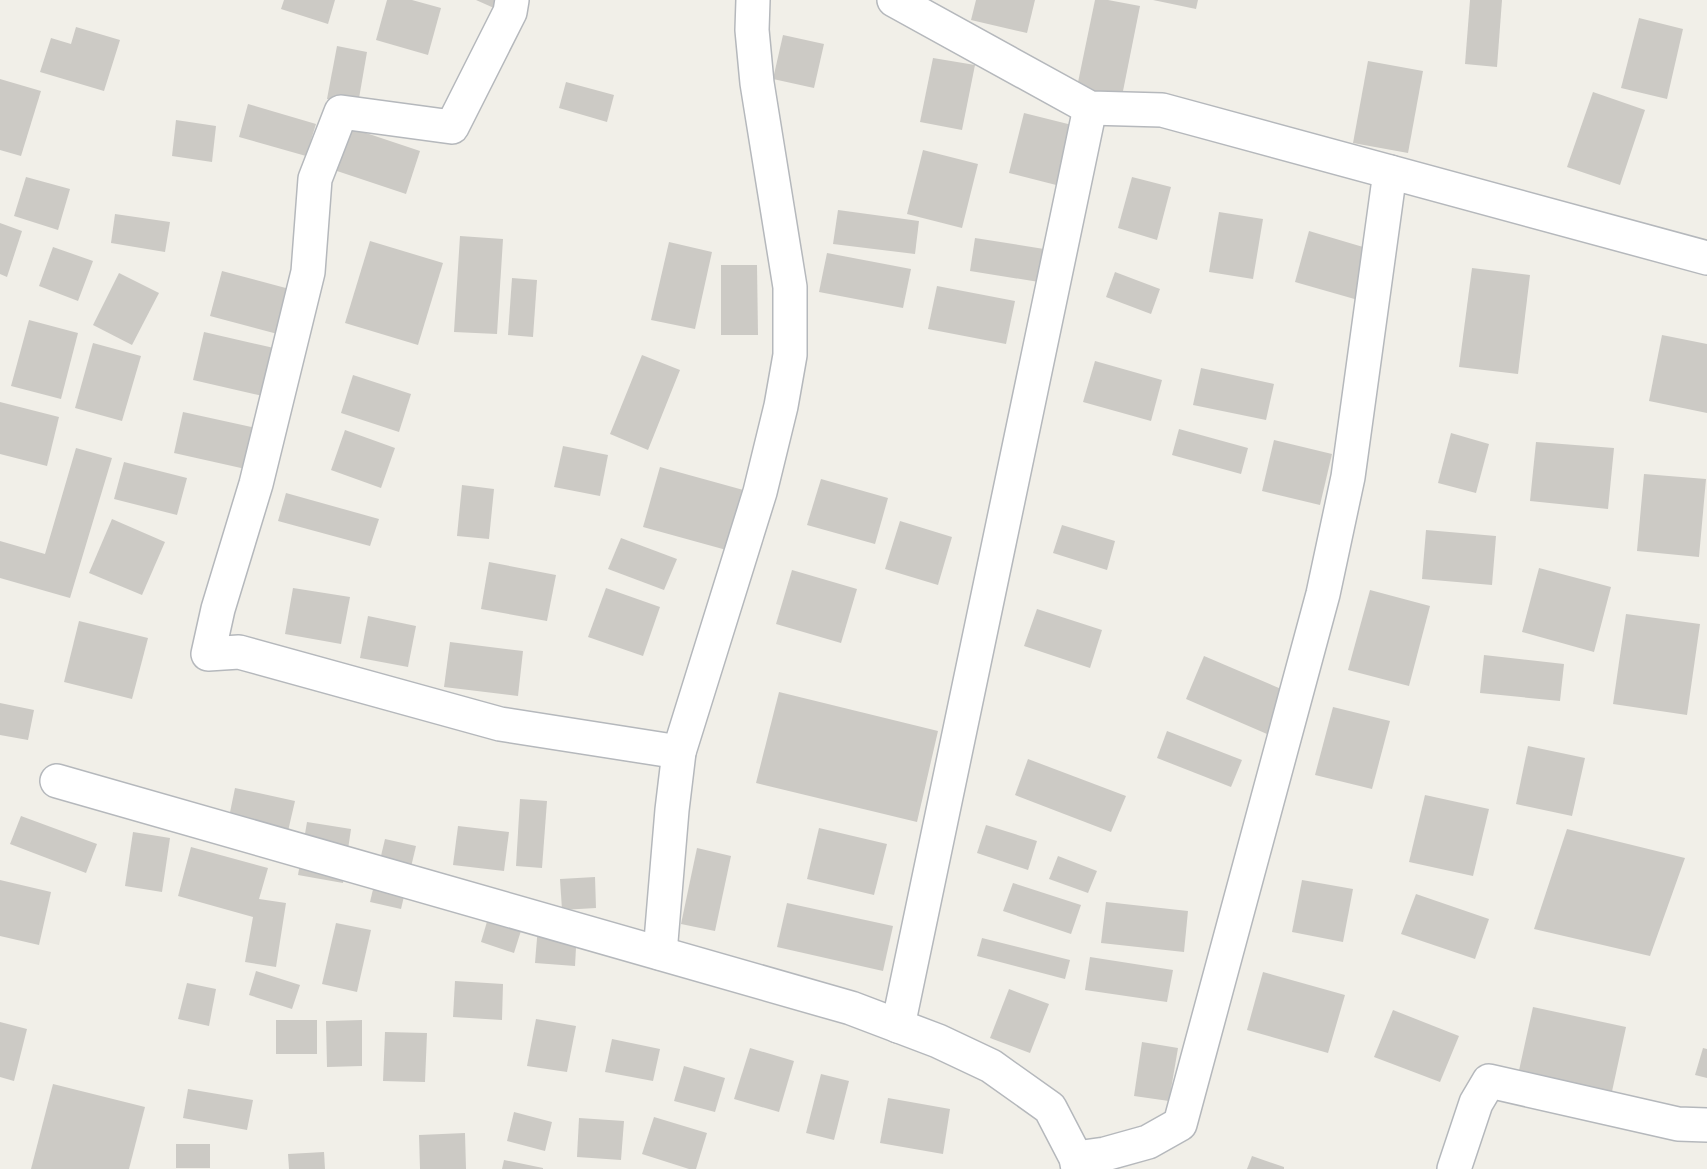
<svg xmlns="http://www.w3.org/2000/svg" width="1707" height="1169" viewBox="0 0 1707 1169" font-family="Arial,sans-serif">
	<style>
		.building { fill: #cccac5 }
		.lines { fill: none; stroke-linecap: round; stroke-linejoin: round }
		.minor-casing { stroke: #b5b8bc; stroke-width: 36 }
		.minor { stroke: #fff; stroke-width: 33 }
	</style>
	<rect width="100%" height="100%" fill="#f1efe8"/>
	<!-- building -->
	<g class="building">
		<polygon points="284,0 335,0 328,24 281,9"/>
		<polygon points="387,0 412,0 441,8 428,55 376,40"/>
		<polygon points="476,0 498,0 494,8"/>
		<polygon points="976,0 1035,0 1027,33 971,20"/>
		<polygon points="1095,0 1108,0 1140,6 1121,101 1076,92"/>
		<polygon points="1153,0 1198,0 1196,9"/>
		<polygon points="1470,0 1502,0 1497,67 1465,64"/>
		<polygon points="1639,18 1683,29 1667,99 1621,88"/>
		<polygon points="76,27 120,40 104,91 40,72 51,38 71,44"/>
		<polygon points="783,35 824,44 814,88 773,79"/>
		<polygon points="337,46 367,52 358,104 327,99"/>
		<polygon points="933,58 975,65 962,130 920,122"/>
		<polygon points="1368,61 1423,71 1408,153 1353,143"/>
		<polygon points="0,79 41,91 21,156 0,150"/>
		<polygon points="566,82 614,95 607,122 559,108"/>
		<polygon points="1593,92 1645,110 1620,185 1567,167"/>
		<polygon points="248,104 316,124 306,156 239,137"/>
		<polygon points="1024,113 1080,127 1064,187 1009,173"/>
		<polygon points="176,120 216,126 212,162 172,156"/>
		<polygon points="342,125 420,151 406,194 328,168"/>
		<polygon points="923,150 978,164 962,228 907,214"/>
		<polygon points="26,177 70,189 58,230 14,216"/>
		<polygon points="1132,177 1171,187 1157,240 1118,228"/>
		<polygon points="838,210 919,221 915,254 833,244"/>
		<polygon points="1219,212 1263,219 1253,279 1209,272"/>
		<polygon points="115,214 170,222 165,252 111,243"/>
		<polygon points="0,223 22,231 7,277 0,274"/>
		<polygon points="1309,231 1380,252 1365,302 1295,282"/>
		<polygon points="460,236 503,239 497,334 454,332"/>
		<polygon points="975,238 1044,249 1039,282 970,271"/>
		<polygon points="370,241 443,263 418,345 345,323"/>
		<polygon points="669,242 712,252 695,329 651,320"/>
		<polygon points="53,247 93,261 78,301 39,286"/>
		<polygon points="827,253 911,269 903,308 819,292"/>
		<polygon points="721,265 757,265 758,335 721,335"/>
		<polygon points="1472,268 1530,275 1518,374 1459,367"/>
		<polygon points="222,271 297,291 285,336 210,316"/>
		<polygon points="1115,272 1160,289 1151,314 1106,297"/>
		<polygon points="119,273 159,293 132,345 93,325"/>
		<polygon points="512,278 537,280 533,337 508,335"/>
		<polygon points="937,286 1015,301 1006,344 928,329"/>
		<polygon points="29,320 78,333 61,399 11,386"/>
		<polygon points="204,332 274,348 263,396 193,380"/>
		<polygon points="1662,335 1707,344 1707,413 1649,401"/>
		<polygon points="93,343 141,356 122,421 75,408"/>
		<polygon points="642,355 680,370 648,450 610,434"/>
		<polygon points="1095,361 1162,380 1151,421 1083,402"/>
		<polygon points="1201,368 1274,384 1266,420 1193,405"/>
		<polygon points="353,375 411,394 399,432 341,413"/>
		<polygon points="0,402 59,417 47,466 0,454"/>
		<polygon points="183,412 260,429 250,470 174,453"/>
		<polygon points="1179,429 1248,448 1241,474 1172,455"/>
		<polygon points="345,430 395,448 381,488 331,470"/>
		<polygon points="1451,433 1489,444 1476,493 1438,483"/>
		<polygon points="1274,440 1332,454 1320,505 1262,491"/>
		<polygon points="1536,442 1614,448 1608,509 1530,501"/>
		<polygon points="563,446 608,455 600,496 554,487"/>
		<polygon points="76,448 112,458 70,598 0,578 0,541 45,554"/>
		<polygon points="124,462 187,478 177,515 114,499"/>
		<polygon points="660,467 747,491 730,551 643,527"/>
		<polygon points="1644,474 1706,479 1699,557 1637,551"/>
		<polygon points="821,479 888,498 875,544 807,525"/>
		<polygon points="462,485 494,489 489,539 457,536"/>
		<polygon points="286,493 379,519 370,546 278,521"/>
		<polygon points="112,519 165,542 142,595 89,573"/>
		<polygon points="900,521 952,537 938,585 885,569"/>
		<polygon points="1062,525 1115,541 1107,570 1053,553"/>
		<polygon points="1426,530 1496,536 1492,585 1422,579"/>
		<polygon points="621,538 677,559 664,590 608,569"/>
		<polygon points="489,562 556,575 547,621 481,609"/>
		<polygon points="1539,568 1611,587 1594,652 1522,632"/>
		<polygon points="792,570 857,589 841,643 776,624"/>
		<polygon points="293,588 350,597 341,644 285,634"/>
		<polygon points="606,588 660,607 643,656 588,637"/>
		<polygon points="1370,590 1430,606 1409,686 1348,670"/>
		<polygon points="1037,609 1102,630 1090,668 1024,646"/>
		<polygon points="1626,614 1700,624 1687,715 1613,704"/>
		<polygon points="368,616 416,626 408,667 360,658"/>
		<polygon points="79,621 148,638 132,699 64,682"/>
		<polygon points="450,642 523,651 518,696 444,687"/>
		<polygon points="1484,655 1564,664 1560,701 1480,693"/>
		<polygon points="1204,656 1286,691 1267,734 1186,699"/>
		<polygon points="779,692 938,731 917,822 756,783"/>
		<polygon points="0,703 34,710 28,740 0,735"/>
		<polygon points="1333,707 1390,721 1372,789 1315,775"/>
		<polygon points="1167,731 1242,760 1231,787 1157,758"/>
		<polygon points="1528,746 1585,758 1572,816 1516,804"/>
		<polygon points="1028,759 1126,796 1111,832 1015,795"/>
		<polygon points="235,788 295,801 285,844 226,832"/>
		<polygon points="1425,795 1489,809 1473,876 1409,862"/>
		<polygon points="520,799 547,801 542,868 516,866"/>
		<polygon points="21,816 97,844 86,873 10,844"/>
		<polygon points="307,822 351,829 343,883 298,875"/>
		<polygon points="986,825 1037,841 1028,870 977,853"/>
		<polygon points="458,826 509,832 504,871 453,865"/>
		<polygon points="819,828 887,844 874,895 807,879"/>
		<polygon points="1567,829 1685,858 1650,956 1534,929"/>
		<polygon points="133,832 170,838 162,892 125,886"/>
		<polygon points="385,839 416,846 401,909 370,902"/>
		<polygon points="191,847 268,868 259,899 286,903 276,967 245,962 253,917 178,896"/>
		<polygon points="697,848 731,856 715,931 681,924"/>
		<polygon points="1058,856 1097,871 1088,893 1049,879"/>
		<polygon points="595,877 596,908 562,910 560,879"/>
		<polygon points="0,880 51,892 39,945 0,936"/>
		<polygon points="1302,880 1353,889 1343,942 1292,932"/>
		<polygon points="1013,883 1081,905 1071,934 1003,911"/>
		<polygon points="1416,894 1489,919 1475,959 1401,934"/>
		<polygon points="1106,902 1188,911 1184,952 1101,943"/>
		<polygon points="787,903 893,926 883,971 777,947"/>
		<polygon points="491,908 525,918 514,953 481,942"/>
		<polygon points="336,923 371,930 357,992 322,984"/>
		<polygon points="538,926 577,929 575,966 535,963"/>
		<polygon points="982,938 1070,960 1065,979 977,956"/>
		<polygon points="1090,957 1173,970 1167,1002 1085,990"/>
		<polygon points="256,971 300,985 292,1009 249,995"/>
		<polygon points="1263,972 1345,995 1328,1053 1247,1030"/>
		<polygon points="455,981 503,984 502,1020 453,1017"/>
		<polygon points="187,983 216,989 209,1026 178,1019"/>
		<polygon points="1009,989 1049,1004 1030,1053 990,1038"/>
		<polygon points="1533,1007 1626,1027 1611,1096 1518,1075"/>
		<polygon points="1393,1010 1459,1036 1440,1082 1374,1057"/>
		<polygon points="536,1019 576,1026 567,1072 527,1066"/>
		<rect x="276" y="1020" width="41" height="34"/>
		<polygon points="362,1020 362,1066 327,1067 326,1021"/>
		<polygon points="0,1022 27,1029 14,1081 0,1077"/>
		<polygon points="385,1032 427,1033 425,1082 383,1081"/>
		<polygon points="612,1039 660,1049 653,1081 605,1072"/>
		<polygon points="1142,1042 1178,1048 1169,1101 1134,1096"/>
		<polygon points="750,1048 794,1061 779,1112 734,1099"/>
		<polygon points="1703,1048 1707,1049 1707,1078 1695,1075"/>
		<polygon points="684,1066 725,1078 715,1112 674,1101"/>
		<polygon points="821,1074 849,1081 834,1140 806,1133"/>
		<polygon points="53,1084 145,1107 129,1169 31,1169"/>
		<polygon points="188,1089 253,1100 247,1130 183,1118"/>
		<polygon points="888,1098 950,1109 943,1154 880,1143"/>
		<polygon points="514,1112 552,1122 545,1151 507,1141"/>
		<polygon points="654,1117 707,1133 696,1169 689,1169 642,1154"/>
		<polygon points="579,1118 624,1121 621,1160 577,1157"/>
		<polygon points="465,1133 466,1169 420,1169 419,1135"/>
		<rect x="176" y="1144" width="34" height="24"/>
		<polygon points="324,1152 325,1169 289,1169 288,1154"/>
		<polygon points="1252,1156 1284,1167 1284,1169 1247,1169"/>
		<polygon points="504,1160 543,1168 543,1169 502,1169"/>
	</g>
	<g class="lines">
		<!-- minor casing -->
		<g class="minor-casing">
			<g id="minor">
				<polyline points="512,0 510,12 452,127 341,112 315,179 308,272 256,484 218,609 208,654 239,652 500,724 679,752"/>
				<polyline points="894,0 1090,108 1162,110 1707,258"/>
				<polyline points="57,781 851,1008 938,1041 991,1066 1050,1108 1076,1158 1078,1169"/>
				<polyline points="660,953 672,810 679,752 760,492 781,406 790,355 790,287 757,83 752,30 753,0"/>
				<polyline points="898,1026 1090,108"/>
				<polyline points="1076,1158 1105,1154 1148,1142 1180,1124 1323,594 1348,477 1390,172"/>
				<polyline points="1454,1169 1476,1103 1489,1081 1678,1124 1707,1125"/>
			</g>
		</g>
		<!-- minor -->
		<use href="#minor" class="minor"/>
	</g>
</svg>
